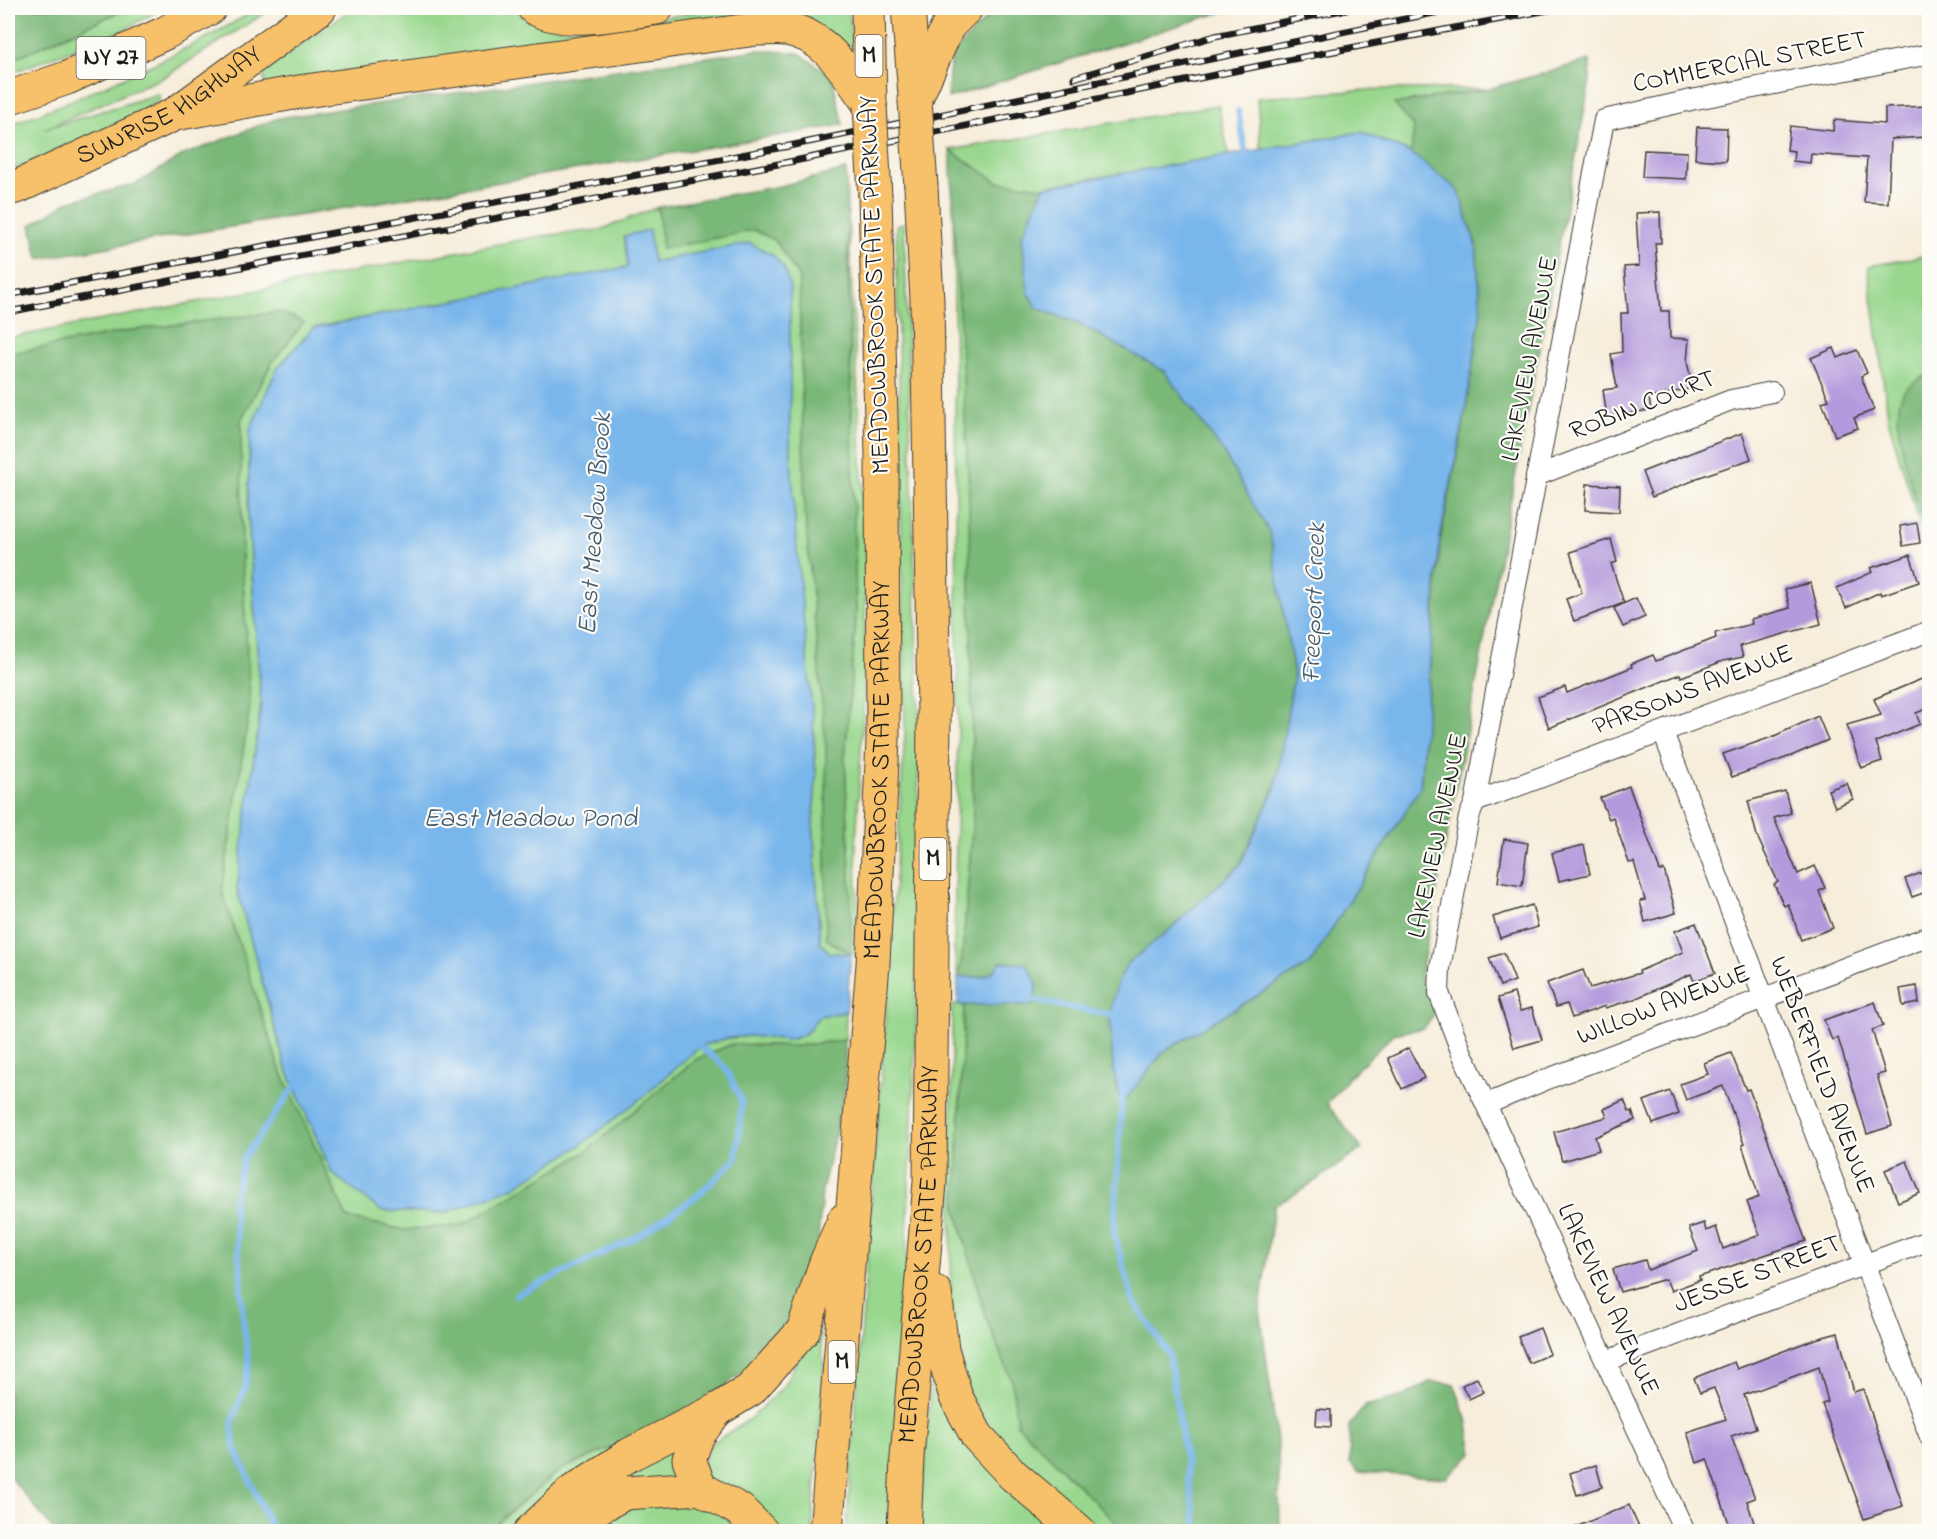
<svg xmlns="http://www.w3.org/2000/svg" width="1937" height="1539" viewBox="0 0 1937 1539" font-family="'Indie Flower',sans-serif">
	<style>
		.green { fill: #98d78d; stroke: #5a7a54; stroke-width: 1.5 }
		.forest { fill: #7ab878; stroke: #4b6a4a; stroke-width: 1.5 }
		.water { fill: #79b6eb; stroke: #4a6984; stroke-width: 1.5 }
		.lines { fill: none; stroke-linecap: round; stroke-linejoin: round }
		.stream { stroke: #79b6eb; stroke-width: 6 }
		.building { fill: #b39adc }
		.street-casing { stroke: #3d3b38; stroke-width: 22 }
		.highway-casing { stroke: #3d3b38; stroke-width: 35 }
		.street { stroke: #fff; stroke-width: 20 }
		.highway { stroke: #f6c16b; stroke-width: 33 }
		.rail-casing { stroke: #1c1c1c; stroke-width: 7 }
		.rail { stroke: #fdfcf7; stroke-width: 4.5; stroke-dasharray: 14; stroke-linecap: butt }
		.highway-bridge-casing { stroke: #3d3b38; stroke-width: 35; stroke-linecap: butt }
		.highway-bridge { stroke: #f6c16b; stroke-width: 33 }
		.labels { text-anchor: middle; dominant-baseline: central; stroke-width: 4.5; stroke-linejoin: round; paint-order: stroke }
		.shield { fill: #fdfcf7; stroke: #605f5e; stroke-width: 1.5 }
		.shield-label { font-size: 24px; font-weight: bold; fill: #1c1c1c }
		.street-label { font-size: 26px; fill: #1c1c1c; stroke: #fdfcf7 }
		.water-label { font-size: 27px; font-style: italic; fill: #415a6f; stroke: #fdfcf7 }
	</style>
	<rect width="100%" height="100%" fill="#fdfcf7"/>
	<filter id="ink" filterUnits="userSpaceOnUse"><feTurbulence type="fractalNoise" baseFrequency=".0167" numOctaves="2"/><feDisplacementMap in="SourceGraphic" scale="12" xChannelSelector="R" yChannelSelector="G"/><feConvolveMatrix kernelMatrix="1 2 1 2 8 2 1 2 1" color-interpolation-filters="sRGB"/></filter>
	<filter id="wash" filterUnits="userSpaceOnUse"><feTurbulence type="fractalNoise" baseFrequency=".008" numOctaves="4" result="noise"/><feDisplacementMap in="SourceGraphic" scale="24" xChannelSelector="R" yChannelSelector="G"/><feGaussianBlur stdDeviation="1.35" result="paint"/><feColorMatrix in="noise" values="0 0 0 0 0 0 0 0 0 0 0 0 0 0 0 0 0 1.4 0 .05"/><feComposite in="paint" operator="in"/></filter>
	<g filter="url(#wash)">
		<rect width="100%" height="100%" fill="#f6edda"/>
		<!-- green -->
		<g class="green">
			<polygon points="128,8 163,8 122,31 8,74 8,61"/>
			<path d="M259,8H273L164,77L44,129L158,94L160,100L120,126L46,158L8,171V125C38,115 68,102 98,89C154,65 206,40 259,8Z"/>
			<polygon points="353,8 514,8 534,21 564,29 679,15 711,8 849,8 855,73 816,33 266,88 262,72"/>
			<polygon points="1381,89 1487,89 1395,104 1415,127 1411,153 1361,132 1261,149 1257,98"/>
			<polygon points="1218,105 1229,155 1044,187 998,182 950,150"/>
			<polygon points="953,188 969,488 973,819 962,959 958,977 954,949 958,725"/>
			<polygon points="658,207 662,248 754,230 775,240 799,277 805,513 826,747 851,954 851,898 845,758 856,617 848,211 866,551 864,693 856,846 858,955 830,953 820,943 813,822 816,778 813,720 796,541 790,439 790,288 784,268 750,243 653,262 649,230 628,267 313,328 277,369 250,429 248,515 261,704 237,889 285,1065 332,1173 381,1211 644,1096 700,1046 728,1038 750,1036 790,1040 805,1034 819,1016 846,1012 845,1040 795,1046 732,1044 695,1060 586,1152 462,1225 405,1230 347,1218 278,1064 222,891 250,705 242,563 241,420 273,361 304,322 279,312 133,330 8,354 8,338 540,236 600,230"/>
			<polygon points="904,223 919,719 916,1025 903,1333 888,1531 846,1532 884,1039 905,735 896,225"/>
			<polygon points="1929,255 1929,555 1889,423 1868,266"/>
			<polygon points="952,1005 964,1005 956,1208 986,1318 1012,1381 1017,1424 1124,1531 1094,1531 997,1447 963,1382 951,1298"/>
			<polygon points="818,1322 824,1365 812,1531 777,1531 700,1474 711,1444 751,1418 782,1388"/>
			<polygon points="934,1348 956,1425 1066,1531 919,1532"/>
			<polygon points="647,1432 523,1531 487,1532 560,1470"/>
			<polygon points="684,1440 687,1480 562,1531 547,1532 564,1513"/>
			<polygon points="652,1496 700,1501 751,1532 589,1532 603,1517"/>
		</g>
		<!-- forest -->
		<g class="forest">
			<polygon points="8,8 128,8 8,61"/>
			<polygon points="996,8 1234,8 948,98 949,72 953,53"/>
			<polygon points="757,50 799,53 832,76 843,125 38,259 31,225 67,202 136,184 181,156 278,118"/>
			<polygon points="1590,60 1590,80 1582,124 1420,978 1436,1012 1424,1028 1394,1034 1350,1076 1327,1104 1362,1149 1303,1189 1274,1206 1260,1309 1278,1448 1280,1526 1278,1531 1124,1531 1017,1424 1012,1381 986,1318 956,1208 964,1005 1032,1005 996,971 983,977 958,977 962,959 973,819 969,488 950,150 998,182 1044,187 1022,237 1037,308 1082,325 1164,371 1222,450 1274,533 1294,674 1276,785 1240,865 1166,933 1127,964 1116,987 1121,1104 1164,1051 1310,964 1420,788 1440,542 1463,425 1481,311 1476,245 1458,190 1411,153 1414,127 1394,104 1488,89"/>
			<polygon points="846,170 856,617 845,758 851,898 851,954 826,939 826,748 805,513 799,277 775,240 754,230 662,249 658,207 780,186"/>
			<polygon points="279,312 304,322 273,361 241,420 242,563 250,705 222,891 278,1064 347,1218 405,1230 462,1225 586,1152 695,1060 732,1044 795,1046 845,1040 845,1091 822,1191 817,1254 782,1330 760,1356 709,1400 647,1432 560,1470 487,1531 54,1531 8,1474 8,1189 13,1171 8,1157 8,354 133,330"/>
			<path d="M1929,374H1930L1929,539C1919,507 1886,423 1903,393C1907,385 1922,378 1929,374Z"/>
			<polygon points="1429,1382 1454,1384 1467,1419 1473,1453 1446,1478 1358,1472 1350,1463 1349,1426 1365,1406 1404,1396"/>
		</g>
		<!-- water -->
		<g class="water">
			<polygon points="1361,132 1411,153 1458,190 1476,245 1481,311 1463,425 1440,537 1420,788 1310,964 1164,1051 1121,1105 1113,1068 1110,1015 1116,987 1127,964 1166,933 1240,865 1276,785 1294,674 1270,533 1222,450 1164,371 1082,325 1037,308 1028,292 1022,237 1044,187"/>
			<polygon points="649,230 653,262 750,243 773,255 784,268 790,288 790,439 796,541 813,720 816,778 813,822 820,943 830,953 851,954 846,1012 819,1016 805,1034 790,1040 750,1036 728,1038 700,1046 644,1096 578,1147 514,1187 445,1213 381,1211 332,1173 285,1065 237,889 261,704 248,515 250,429 277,369 313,328 628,267 624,236"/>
			<path d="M1000,962L1027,964L1037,983L1033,1005H958V977C976,977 991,981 1000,962Z"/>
		</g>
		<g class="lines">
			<!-- stream -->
			<g class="stream">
				<polyline points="1218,8 1218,12"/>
				<polyline points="1238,111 1247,160"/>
				<polyline points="1028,999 1110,1015"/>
				<polyline points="1122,1099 1114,1233 1133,1300 1169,1355 1197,1532"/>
				<polyline points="516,1295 637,1237 697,1196 736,1159 742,1102 725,1067 700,1046 698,1038"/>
				<polyline points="275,1532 268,1521 234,1445 232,1422 245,1388 249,1364 243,1319 241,1277 233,1202 244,1157 299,1081"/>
			</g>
		</g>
		<g id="blocks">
			<!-- building -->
			<g class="building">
				<polygon points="1929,106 1929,134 1927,134 1927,137 1891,139 1888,203 1864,202 1867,158 1811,154 1810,163 1793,161 1794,151 1787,150 1790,126 1833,131 1834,120 1885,124 1885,108"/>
				<polygon points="1697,127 1727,128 1726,161 1695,159"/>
				<polygon points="1644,150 1687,152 1686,179 1642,177"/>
				<polygon points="1660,212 1661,243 1655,243 1661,311 1669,311 1670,338 1689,339 1687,362 1693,388 1649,398 1651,410 1607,417 1603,390 1617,388 1611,354 1622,352 1621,313 1628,313 1624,267 1639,266 1636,213"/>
				<polygon points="1834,348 1838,358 1857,350 1867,373 1861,376 1874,410 1854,418 1858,428 1835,436 1822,402 1829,400 1811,358"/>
				<polygon points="1742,433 1751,459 1694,479 1695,480 1652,497 1642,472"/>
				<polygon points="1587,484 1620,486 1619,512 1585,510"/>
				<polygon points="1917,523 1920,543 1903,546 1900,526"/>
				<polygon points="1611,539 1617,562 1611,564 1624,603 1574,621 1566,599 1582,593 1570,552"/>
				<polygon points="1910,555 1919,582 1881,595 1880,592 1846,608 1837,588 1873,572 1871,568"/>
				<polygon points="1811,583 1821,624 1740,646 1743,657 1723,661 1681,677 1680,674 1549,728 1538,697 1565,687 1567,693 1632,667 1631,664 1653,655 1656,661 1716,638 1715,633 1752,624 1751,619 1790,608 1785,589"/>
				<polygon points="1636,598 1645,617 1623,627 1614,608"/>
				<polygon points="1929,676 1929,708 1916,713 1920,724 1876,742 1882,761 1861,768 1847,725 1881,715 1874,699"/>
				<polygon points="1818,716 1828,740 1791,756 1732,777 1723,754 1772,737"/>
				<polygon points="1847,783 1853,799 1835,807 1828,790"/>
				<polygon points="1629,786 1660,871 1664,870 1676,913 1645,922 1640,901 1645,900 1634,862 1629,863 1613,817 1609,819 1600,798"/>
				<polygon points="1785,791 1791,813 1774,818 1798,874 1815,866 1825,888 1819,891 1833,928 1801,940 1788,904 1784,906 1774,884 1778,882 1757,836 1748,801"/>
				<polygon points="1504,839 1528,843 1522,886 1498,882"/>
				<polygon points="1584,845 1590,874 1559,881 1552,853"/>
				<polygon points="1929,870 1929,891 1912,897 1905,879"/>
				<polygon points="1532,905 1538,927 1500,938 1493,917"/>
				<polygon points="1696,923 1715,973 1694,981 1691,974 1632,1000 1605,1008 1605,1006 1572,1018 1567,1004 1556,1007 1547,983 1583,970 1590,988 1640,973 1639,971 1683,952 1675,931"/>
				<polygon points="1504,953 1515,981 1500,986 1489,958"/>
				<polygon points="1917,986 1919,1003 1903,1006 1900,989"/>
				<polygon points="1514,993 1520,1011 1532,1008 1542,1040 1514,1048 1498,998"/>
				<polygon points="1875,1002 1883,1026 1872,1030 1885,1073 1877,1075 1892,1126 1867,1134 1838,1038 1832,1040 1824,1020"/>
				<polygon points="1409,1048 1424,1078 1402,1089 1388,1058"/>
				<polygon points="1731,1053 1746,1090 1749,1089 1806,1241 1699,1277 1700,1280 1671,1291 1666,1279 1620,1292 1613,1269 1645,1260 1648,1270 1698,1251 1689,1228 1704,1223 1706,1231 1716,1227 1723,1249 1760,1235 1747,1202 1759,1197 1742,1145 1744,1144 1723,1086 1686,1100 1680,1084 1708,1074 1704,1063"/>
				<polygon points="1670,1091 1679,1114 1653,1124 1644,1101"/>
				<polygon points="1624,1100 1629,1112 1632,1111 1635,1120 1595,1137 1599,1150 1562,1161 1554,1132 1607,1117 1604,1109"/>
				<polygon points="1907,1161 1920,1193 1898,1202 1885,1170"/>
				<polygon points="1540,1328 1550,1354 1529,1363 1518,1337"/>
				<polygon points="1838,1333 1854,1392 1863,1389 1903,1506 1864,1519 1822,1404 1828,1402 1819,1367 1744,1395 1756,1428 1731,1436 1755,1498 1747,1501 1757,1532 1732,1532 1707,1459 1697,1463 1687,1432 1726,1419 1714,1388 1700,1393 1694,1378 1734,1362 1737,1369 1812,1340"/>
				<polygon points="1477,1378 1484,1392 1469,1399 1462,1385"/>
				<polygon points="1317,1409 1331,1410 1331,1427 1316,1426"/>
				<polygon points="1596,1465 1602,1487 1577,1495 1570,1473"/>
				<polygon points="1629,1505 1641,1532 1566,1532 1566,1531"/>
			</g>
		</g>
	</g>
	<g filter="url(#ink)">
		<use href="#blocks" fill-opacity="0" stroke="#3d3b38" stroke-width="1.5"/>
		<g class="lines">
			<!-- street casing -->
			<g class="street-casing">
				<g id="street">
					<polyline points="1536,476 1731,400 1772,392"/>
					<polyline points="1663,732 1930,1437"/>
					<polyline points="1475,802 1930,631"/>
					<polyline points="1487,1104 1550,1078 1930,936"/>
					<polyline points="1606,1361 1930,1240"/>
					<polyline points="1685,1532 1461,1051 1439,993 1440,968 1469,817 1475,802 1604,120 1691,100 1930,54"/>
				</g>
			</g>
			<!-- highway casing -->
			<g class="highway-casing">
				<g id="highway">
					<path d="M534,8C566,26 621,13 657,8"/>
					<polyline points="868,8 870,105"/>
					<polyline points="908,8 915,95"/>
					<polyline points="8,98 67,78 165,33 210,8"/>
					<polyline points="915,100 948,26 966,8"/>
					<path d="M175,114L305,91L757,29C767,29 777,28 786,29C827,35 848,75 870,105"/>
					<path id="s1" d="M8,189L19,186L175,114L320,8"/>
					<polyline points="935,1292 942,1349 956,1397 977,1436 1013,1475 1080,1532"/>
					<polyline points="700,1488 689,1459 698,1435 717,1410"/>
					<polyline points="530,1532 572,1492 629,1455 717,1410 750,1390 803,1331 825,1265 844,1220"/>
					<polyline points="571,1532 577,1523 597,1508 625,1493 700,1488 740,1510 762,1532"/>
					<path id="s2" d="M826,1532L873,964L883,740L882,455L875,196"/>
					<path id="s3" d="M904,1532L907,1457L930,1182L934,713L927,301L921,186"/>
				</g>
			</g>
			<!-- street -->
			<use href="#street" class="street"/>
			<!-- highway -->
			<use href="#highway" class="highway"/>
			<!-- rail casing -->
			<g class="rail-casing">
				<g id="rail">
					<polyline points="1074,78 1215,36 1352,8"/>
					<polyline points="8,295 789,146 1458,8"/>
					<polyline points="8,312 794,161 1288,60 1558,8"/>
				</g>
			</g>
			<!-- rail -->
			<use href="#rail" class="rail"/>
			<!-- highway-bridge casing -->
			<g class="highway-bridge-casing">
				<g id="highway-bridge">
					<polyline points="915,100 921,186"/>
					<polyline points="870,105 875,196"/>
				</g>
			</g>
			<!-- highway-bridge -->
			<use href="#highway-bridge" class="highway-bridge"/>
		</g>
	</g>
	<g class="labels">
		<!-- shield labels -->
		<g class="shield">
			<rect x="855.5" y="35" width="27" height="42" rx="4.5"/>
			<rect x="76.5" y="37" width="69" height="42" rx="4.5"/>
			<rect x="919.5" y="838" width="27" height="42" rx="4.5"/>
			<rect x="828.5" y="1341" width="27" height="42" rx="4.5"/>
		</g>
		<g class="shield-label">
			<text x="869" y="56">M</text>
			<text x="111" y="58">NY 27</text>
			<text x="933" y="859">M</text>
			<text x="842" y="1362">M</text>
		</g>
		<!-- street labels -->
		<g class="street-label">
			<text transform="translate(1750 63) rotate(-11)">COMMERCIAL STREET</text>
			<text stroke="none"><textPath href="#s1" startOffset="182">SUNRISE HIGHWAY</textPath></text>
			<text transform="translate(876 285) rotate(-92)">MEADOWBROOK STATE PARKWAY</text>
			<text transform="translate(1531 359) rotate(-79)">LAKEVIEW AVENUE</text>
			<text transform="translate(1643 406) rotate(-21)">ROBIN COURT</text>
			<text transform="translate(1693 691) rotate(-21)">PARSONS AVENUE</text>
			<text stroke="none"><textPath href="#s2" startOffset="764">MEADOWBROOK STATE PARKWAY</textPath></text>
			<text transform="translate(1439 836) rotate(-78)">LAKEVIEW AVENUE</text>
			<text transform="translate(1664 1006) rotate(-21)">WILLOW AVENUE</text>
			<text transform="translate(1821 1075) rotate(69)">WEBERFIELD AVENUE</text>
			<text stroke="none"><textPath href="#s3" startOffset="278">MEADOWBROOK STATE PARKWAY</textPath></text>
			<text transform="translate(1758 1275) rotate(-21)">JESSE STREET</text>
			<text transform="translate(1607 1300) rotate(65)">LAKEVIEW AVENUE</text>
		</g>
		<!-- water labels -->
		<g class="water-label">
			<text transform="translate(596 524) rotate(-86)">East Meadow Brook</text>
			<text transform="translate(1315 603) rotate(-88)">Freeport Creek</text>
			<text x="530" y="819">East Meadow Pond</text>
		</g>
	</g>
	<!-- margin -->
	<rect width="1937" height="1539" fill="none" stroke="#fdfcf7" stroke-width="30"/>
</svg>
